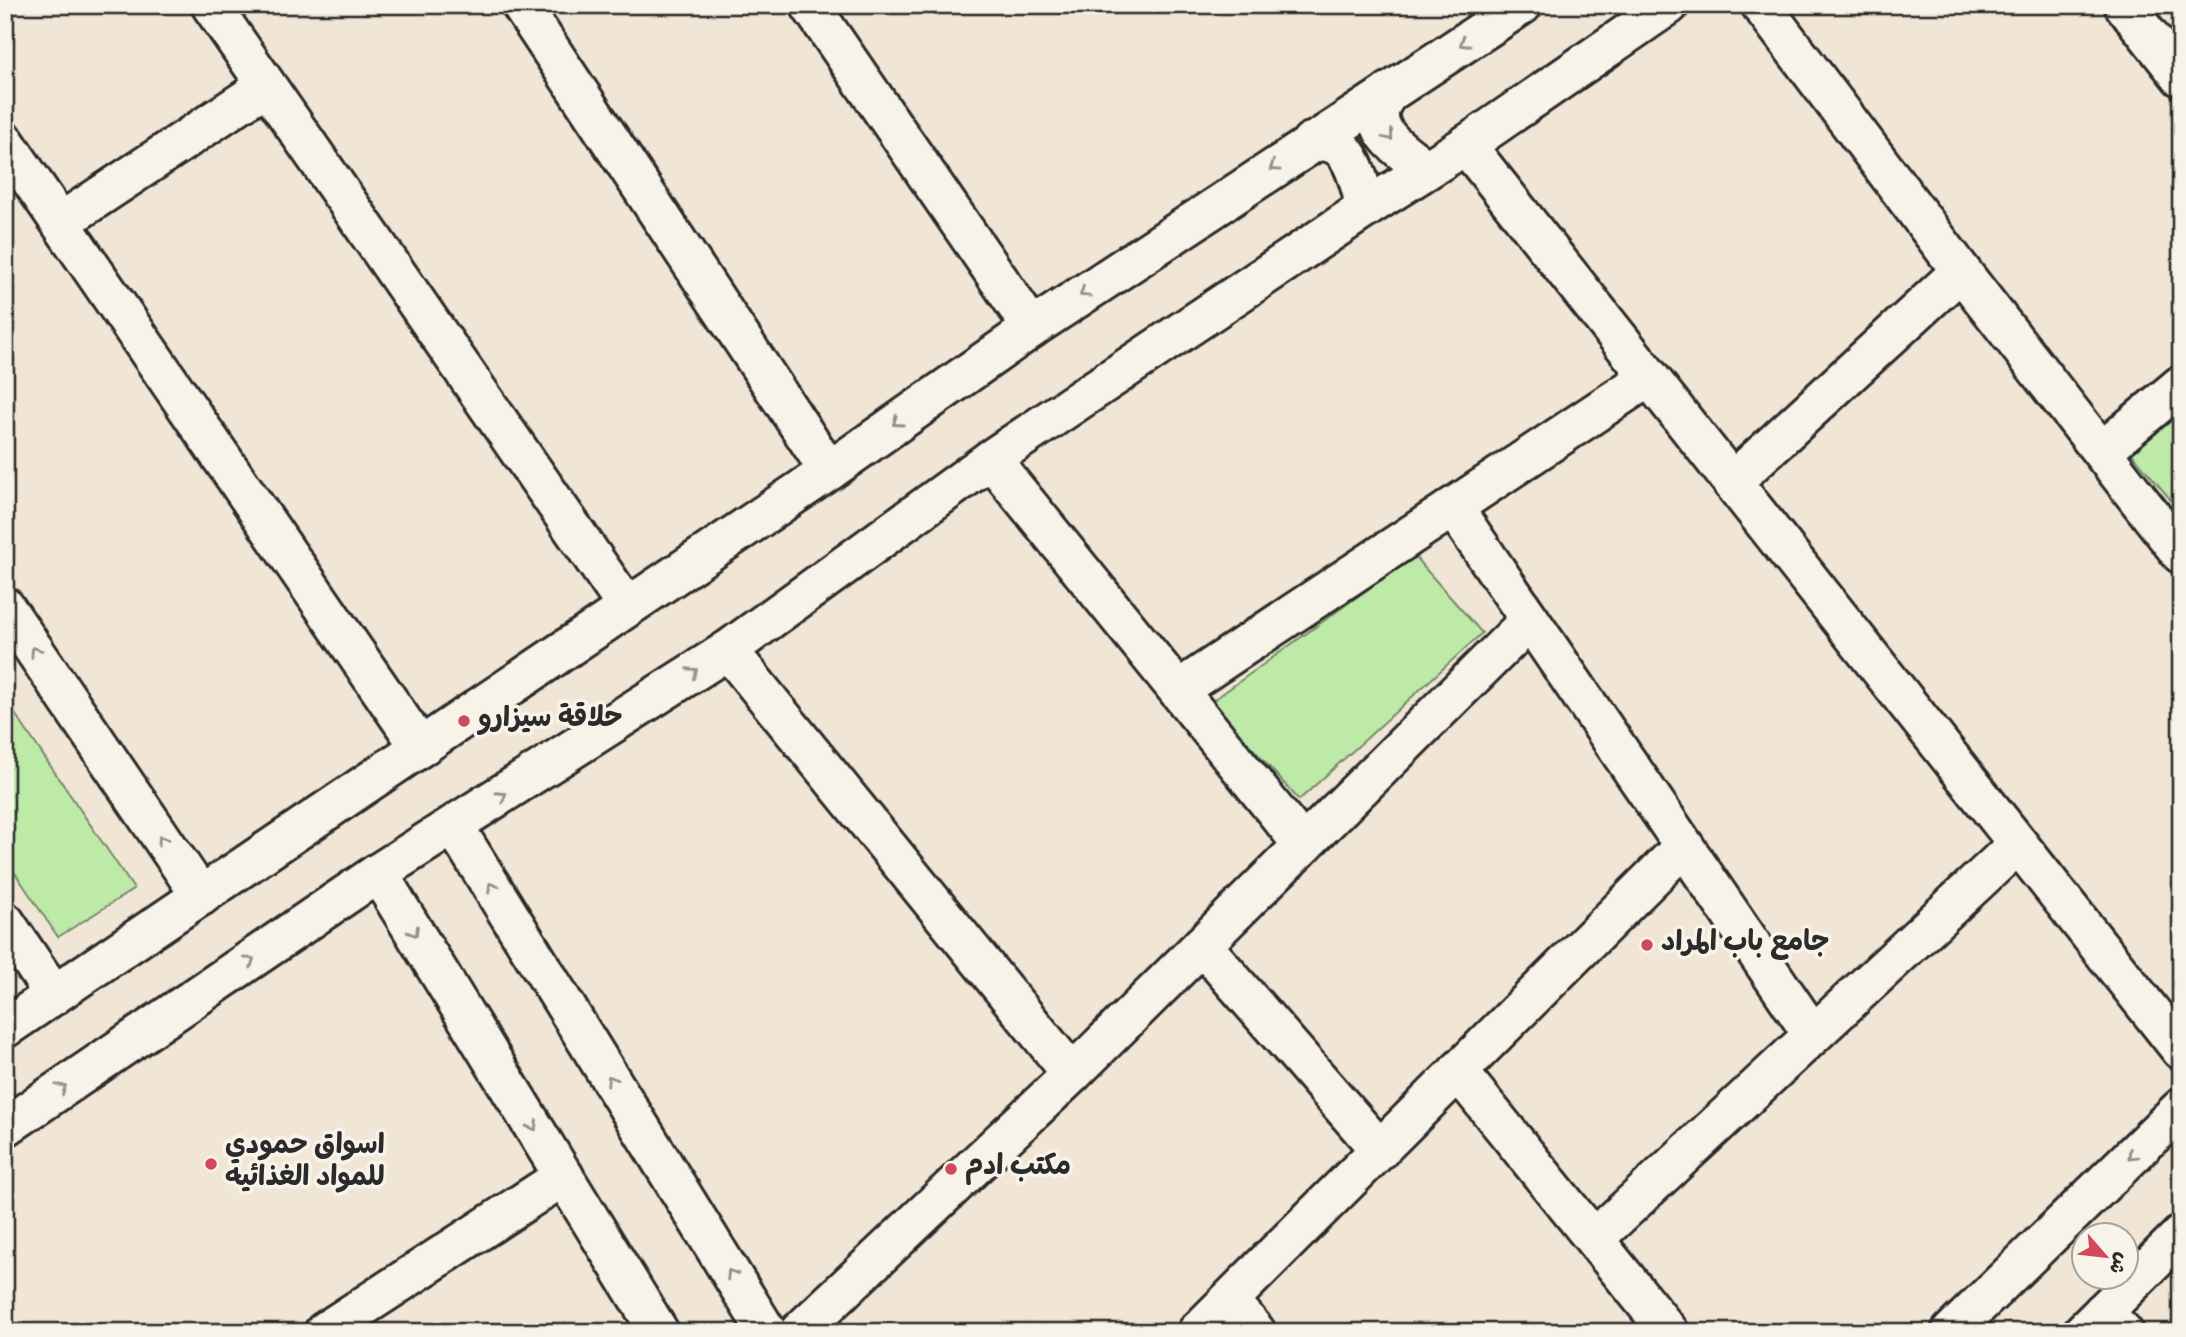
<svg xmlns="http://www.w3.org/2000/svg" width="2186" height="1337" viewBox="0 0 2186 1337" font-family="Dekko,'Playpen Sans Arabic',sans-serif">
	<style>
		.green { fill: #beeaa7; stroke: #748a69; stroke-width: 2 }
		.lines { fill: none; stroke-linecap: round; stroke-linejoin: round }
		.street-casing { stroke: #2b2b2b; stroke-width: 44 }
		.secondary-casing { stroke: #2b2b2b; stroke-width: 44 }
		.street { stroke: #f7f3e8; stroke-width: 38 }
		.secondary { stroke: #f7f3e8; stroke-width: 38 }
		.oneway { stroke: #918f8a }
		.poi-dot { fill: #d1495b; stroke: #f7f3e8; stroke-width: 2.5 }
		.labels { text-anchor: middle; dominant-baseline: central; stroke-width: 7; stroke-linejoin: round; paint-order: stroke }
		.poi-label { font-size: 28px; font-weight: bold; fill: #2b2b2b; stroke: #f7f3e8; text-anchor: start }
	</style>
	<rect width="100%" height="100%" fill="#f1e5d5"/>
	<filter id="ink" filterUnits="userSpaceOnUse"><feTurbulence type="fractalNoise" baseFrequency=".0143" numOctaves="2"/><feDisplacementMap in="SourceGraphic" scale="14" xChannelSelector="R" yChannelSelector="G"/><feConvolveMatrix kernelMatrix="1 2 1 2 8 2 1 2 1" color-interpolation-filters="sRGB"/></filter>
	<g filter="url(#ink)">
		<!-- green -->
		<g class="green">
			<polygon points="2181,404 2181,512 2128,449"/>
			<polygon points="1414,556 1482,633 1299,800 1211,702"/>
			<polygon points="5,699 134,889 58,937 5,858"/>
		</g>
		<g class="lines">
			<!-- street casing -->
			<g class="street-casing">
				<g id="street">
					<polyline points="211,5 627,607"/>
					<polyline points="521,5 829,471"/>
					<polyline points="810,5 1032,328"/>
					<polyline points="1761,5 1961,271 2181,554"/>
					<polyline points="2124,5 2181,77"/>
					<polyline points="5,142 420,747"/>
					<polyline points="1466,145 2181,1050"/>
					<polyline points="61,222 266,86"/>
					<polyline points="2102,451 2181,385"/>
					<polyline points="991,459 1303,845"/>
					<polyline points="1732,482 1961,271"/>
					<polyline points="1453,507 1813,1035"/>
					<polyline points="5,607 201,896"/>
					<polyline points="728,650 1072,1074"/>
					<polyline points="1178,690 1649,377"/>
					<polyline points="454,826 767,1332"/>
					<polyline points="378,873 659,1332"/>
					<polyline points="5,922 54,995"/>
					<polyline points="1202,945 1380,1150"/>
					<polyline points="1458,1071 1669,1332"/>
					<polyline points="1595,1238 2018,844"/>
					<polyline points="1230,1300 1256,1332"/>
					<polyline points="2103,1312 2123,1332"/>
					<polyline points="324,1332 564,1176"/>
					<polyline points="799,1332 1072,1074 1530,620"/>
					<polyline points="1197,1332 1684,846"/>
				</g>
			</g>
			<!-- secondary casing -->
			<g class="secondary-casing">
				<g id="secondary">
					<path d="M1389,92C1385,98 1379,106 1379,113C1377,138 1409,155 1425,169"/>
					<path d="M1311,142C1317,142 1323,141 1328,142C1354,147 1360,187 1366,208"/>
					<polyline points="5,1028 829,471 1032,328 1522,5"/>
					<polyline points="5,1127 378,873 728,650 991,459 1366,208 1466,145 1669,5"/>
					<polyline points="1951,1332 2181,1108"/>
					<polyline points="2083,1332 2181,1235"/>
				</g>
			</g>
			<!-- street -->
			<use href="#street" class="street"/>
			<!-- secondary -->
			<use href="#secondary" class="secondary"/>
		</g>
		<!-- one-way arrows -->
		<defs><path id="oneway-chevron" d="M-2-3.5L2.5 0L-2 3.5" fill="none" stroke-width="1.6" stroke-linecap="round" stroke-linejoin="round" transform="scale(1.75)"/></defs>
		<g class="oneway">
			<use href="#oneway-chevron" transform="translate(1464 43) rotate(147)"/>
			<use href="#oneway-chevron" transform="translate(1389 136) rotate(50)"/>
			<use href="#oneway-chevron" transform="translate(1274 167) rotate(146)"/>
			<use href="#oneway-chevron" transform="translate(1084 293) rotate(146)"/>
			<use href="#oneway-chevron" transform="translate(897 422) rotate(145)"/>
			<use href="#oneway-chevron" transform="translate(35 651) rotate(-124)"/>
			<use href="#oneway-chevron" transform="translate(693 672) rotate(-33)"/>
			<use href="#oneway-chevron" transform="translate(502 796) rotate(-33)"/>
			<use href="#oneway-chevron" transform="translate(162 840) rotate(-124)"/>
			<use href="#oneway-chevron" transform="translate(492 887) rotate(-122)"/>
			<use href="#oneway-chevron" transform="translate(414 932) rotate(59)"/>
			<use href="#oneway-chevron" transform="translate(250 961) rotate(-34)"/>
			<use href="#oneway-chevron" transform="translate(611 1080) rotate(-122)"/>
			<use href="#oneway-chevron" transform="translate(62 1088) rotate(-34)"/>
			<use href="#oneway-chevron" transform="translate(533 1126) rotate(59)"/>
			<use href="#oneway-chevron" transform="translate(2132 1155) rotate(136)"/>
			<use href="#oneway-chevron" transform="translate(731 1274) rotate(-122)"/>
		</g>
	</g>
	<!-- markers -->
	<g class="poi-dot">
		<circle cx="464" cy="721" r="7"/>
		<circle cx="1647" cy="945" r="7"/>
		<circle cx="211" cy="1164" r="7"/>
		<circle cx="951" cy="1169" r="7"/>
	</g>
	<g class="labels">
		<!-- poi labels -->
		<g class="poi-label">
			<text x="478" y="721">حلاقة سيزارو</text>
			<text x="1661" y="945">جامع باب المراد</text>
			<text x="225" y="1148">اسواق حمودي<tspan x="225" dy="32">للمواد الغذائيه</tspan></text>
			<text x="965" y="1169">مكتب ادم</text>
		</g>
	</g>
	<!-- margin -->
	<rect width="2186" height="1337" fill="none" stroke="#f7f3e8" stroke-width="28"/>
	<rect x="14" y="14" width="2158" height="1309" fill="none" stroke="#2b2b2b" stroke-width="2.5" filter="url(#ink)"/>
	<!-- north arrow -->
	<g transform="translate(2105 1256) rotate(118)"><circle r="33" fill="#f7f3e8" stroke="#a5a39c" stroke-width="2"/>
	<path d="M0-5L12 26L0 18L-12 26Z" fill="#d1495b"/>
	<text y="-10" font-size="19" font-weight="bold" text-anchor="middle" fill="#2b2b2b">ش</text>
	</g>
</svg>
